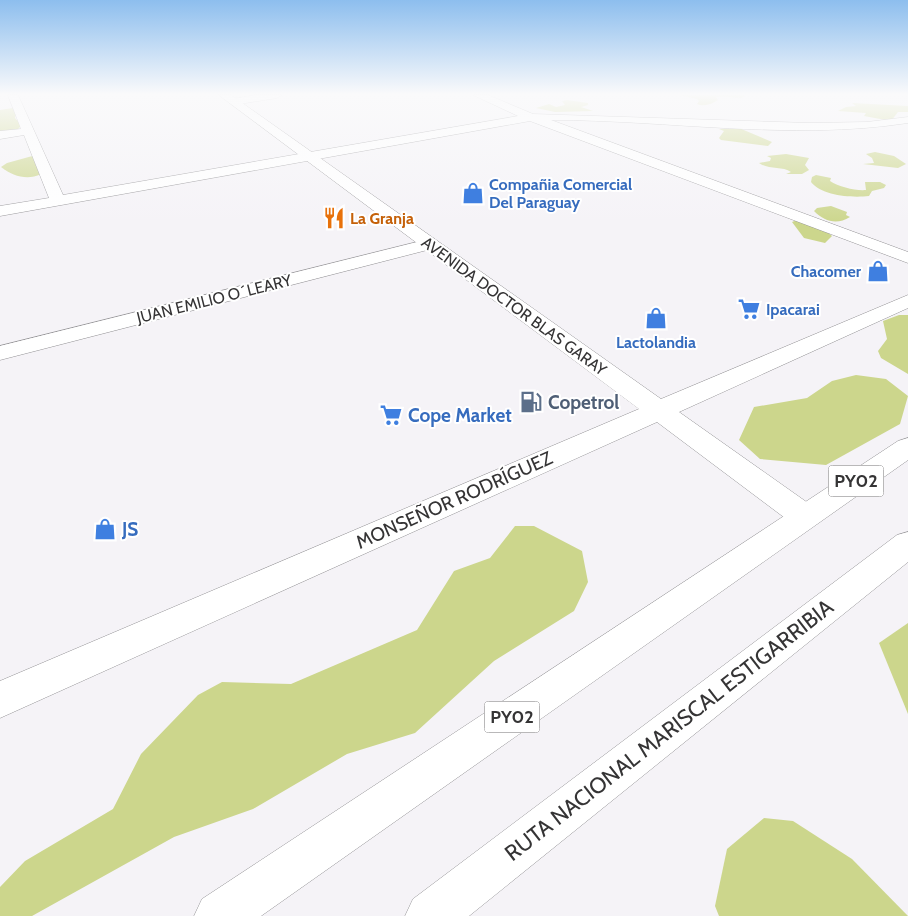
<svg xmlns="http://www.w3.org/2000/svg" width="908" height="916" viewBox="0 0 908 916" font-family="Cabin,sans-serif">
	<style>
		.green { fill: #ccd68c }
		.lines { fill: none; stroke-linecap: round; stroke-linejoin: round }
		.minor-casing { stroke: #939295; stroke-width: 1 }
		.tertiary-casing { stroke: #939295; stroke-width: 1 }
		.trunk-casing { stroke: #939295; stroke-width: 1 }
		.minor { fill: #fff; fill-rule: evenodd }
		.tertiary { fill: #fff; fill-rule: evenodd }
		.trunk { fill: #fff; fill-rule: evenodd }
		.labels { text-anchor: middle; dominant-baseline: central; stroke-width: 4; stroke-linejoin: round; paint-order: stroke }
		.far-shop-label { font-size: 16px; font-weight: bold; fill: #366cbe; stroke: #fff; text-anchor: start }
		.far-food-label { font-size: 16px; font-weight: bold; fill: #c56008; stroke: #fff; text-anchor: start }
		.far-street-label { font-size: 16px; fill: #353435; stroke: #fff }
		.shield { fill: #fff; stroke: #727172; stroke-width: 1 }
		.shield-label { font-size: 18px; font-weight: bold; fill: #353435 }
		.service-label { font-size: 19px; font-weight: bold; fill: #4e5e75; stroke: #fff; text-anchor: start }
		.shop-label { font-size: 19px; font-weight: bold; fill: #366cbe; stroke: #fff; text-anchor: start }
		.street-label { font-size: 19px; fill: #353435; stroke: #fff }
		.near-street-label { font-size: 22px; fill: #353435; stroke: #fff }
	</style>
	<rect width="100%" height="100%" fill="#f5f3f7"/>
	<!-- green -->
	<g class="green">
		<path d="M680,95H744V97C735,99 726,95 716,97L718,100C712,104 704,107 697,104L699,101L697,99Z"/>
		<polygon points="567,100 588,103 588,105 581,107 593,111 555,112 536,108 549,104 556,107 565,105 562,101"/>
		<polygon points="852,103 908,106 908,112 898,112 891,121 864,116 866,113 838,111 846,107 856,106"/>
		<polygon points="13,108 17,111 15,118 22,125 16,131 0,134 0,110"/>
		<polygon points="739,128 772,142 768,146 721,140 719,138 724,131 719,129"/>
		<polygon points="875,152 894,156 906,164 898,168 863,164 874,163 872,158 866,154"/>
		<path d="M786,154L809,158L805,165L809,170L802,174H786L791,172C782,166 768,170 759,163L770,161L771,158L767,156Z"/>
		<path d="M36,155L41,174C27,181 13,176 1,167L7,163Z"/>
		<path d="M816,175L831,178L830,181C839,187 856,191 866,190L865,182H880L886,185L884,188L872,191L869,196C852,198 822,196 811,182L812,177Z"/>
		<path d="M831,206L847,212L846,215L850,217C837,225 825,222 814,211L817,208Z"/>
		<polygon points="797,220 823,228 832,236 825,243 804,238 792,222"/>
		<polygon points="899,315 908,315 908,374 881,358 878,351 887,339 883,321"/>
		<polygon points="856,375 886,379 908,396 900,424 826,465 760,459 739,440 754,407 807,398 832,381"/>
		<polygon points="515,526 534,526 582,551 588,582 574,611 494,661 415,733 347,754 253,809 174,837 32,916 0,916 0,887 25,861 113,809 141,754 198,695 222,682 291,684 417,630 454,571 490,558"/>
		<polygon points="908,623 908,714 879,643"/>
		<polygon points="764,818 793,821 852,859 908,916 719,916 715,906 727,849"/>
	</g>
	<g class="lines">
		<!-- minor casing -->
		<g class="minor-casing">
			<g id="minor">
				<path d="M8,95H18L63,195L518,116L473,95H488L533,114L809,123L867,122L908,117V123C790,141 669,120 551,120L908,252V263L530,121L0,216V206L49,198L24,135L0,139V131L21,129Z"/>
				<polygon points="256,95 282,95 277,98 233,105 228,102 233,99"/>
				<polygon points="429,239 435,240 438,244 435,248 0,360 0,346"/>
			</g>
		</g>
		<!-- tertiary casing -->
		<g class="tertiary-casing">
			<polygon id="tertiary" points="219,95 231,95 661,399 908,295 908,308 679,412 815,508 819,516 815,524 804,527 793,524 657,422 0,718 0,681 639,409"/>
		</g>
		<!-- trunk casing -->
		<g class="trunk-casing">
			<g id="trunk">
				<polygon points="908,438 908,460 261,916 194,916 202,899 898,441"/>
				<polygon points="908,532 908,562 469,916 405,916 413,899 897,535"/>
			</g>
		</g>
		<!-- minor -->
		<use href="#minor" class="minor"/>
		<!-- tertiary -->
		<use href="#tertiary" class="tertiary"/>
		<!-- trunk -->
		<use href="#trunk" class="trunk"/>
	</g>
	<!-- sky -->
	<linearGradient id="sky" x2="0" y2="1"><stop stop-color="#8dbeee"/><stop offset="0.42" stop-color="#fafafb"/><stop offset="1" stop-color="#fafafb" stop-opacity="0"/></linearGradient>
	<rect width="908" height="224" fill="url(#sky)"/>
	<!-- icons -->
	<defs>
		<g id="shop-bare" transform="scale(1.725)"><path d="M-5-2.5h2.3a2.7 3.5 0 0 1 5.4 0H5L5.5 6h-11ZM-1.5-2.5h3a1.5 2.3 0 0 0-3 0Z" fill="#3f7fe0" stroke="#fff" stroke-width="2.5" paint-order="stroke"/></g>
		<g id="restaurant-bare" transform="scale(1.725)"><path d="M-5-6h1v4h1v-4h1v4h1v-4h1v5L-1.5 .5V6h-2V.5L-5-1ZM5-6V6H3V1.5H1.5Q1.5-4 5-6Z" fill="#e8710a" stroke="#fff" stroke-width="2.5" paint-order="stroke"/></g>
		<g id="supermarket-bare" transform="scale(1.725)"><path d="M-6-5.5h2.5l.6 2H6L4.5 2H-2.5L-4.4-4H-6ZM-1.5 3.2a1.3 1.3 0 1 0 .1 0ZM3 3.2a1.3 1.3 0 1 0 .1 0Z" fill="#3f7fe0" stroke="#fff" stroke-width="2.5" paint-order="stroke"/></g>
		<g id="fuel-bare" transform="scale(1.725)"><path d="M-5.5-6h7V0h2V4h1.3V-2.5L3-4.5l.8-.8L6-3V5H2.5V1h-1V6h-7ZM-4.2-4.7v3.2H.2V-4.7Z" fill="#5c6f8a" stroke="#fff" stroke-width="2.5" paint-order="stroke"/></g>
	</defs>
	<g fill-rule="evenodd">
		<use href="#shop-bare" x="473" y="193"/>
		<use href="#restaurant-bare" x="334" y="218"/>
		<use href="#shop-bare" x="878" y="271"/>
		<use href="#supermarket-bare" x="749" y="309"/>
		<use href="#shop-bare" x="656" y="318"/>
		<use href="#fuel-bare" x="531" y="402"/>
		<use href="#supermarket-bare" x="391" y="415"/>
		<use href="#shop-bare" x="105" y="529"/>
	</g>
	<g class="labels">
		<!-- far-shop labels -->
		<g class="far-shop-label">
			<text x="489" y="184">Compañia Comercial<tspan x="489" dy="18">Del Paraguay</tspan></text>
			<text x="861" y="271" text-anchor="end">Chacomer</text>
			<text x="766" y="309">Ipacarai</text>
			<text x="656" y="342" text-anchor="middle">Lactolandia</text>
		</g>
		<!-- far-food labels -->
		<g class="far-food-label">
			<text x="350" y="218">La Granja</text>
		</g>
		<!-- far-street labels -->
		<g class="far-street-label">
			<text transform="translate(214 299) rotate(-14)">JUAN EMILIO O´LEARY</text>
			<text transform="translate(514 306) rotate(36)">AVENIDA DOCTOR BLAS GARAY</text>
		</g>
		<!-- shield labels -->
		<g class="shield">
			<rect x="828.5" y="465.5" width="55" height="31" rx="4"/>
			<rect x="484.5" y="701.5" width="55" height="31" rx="4"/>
		</g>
		<g class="shield-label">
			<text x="856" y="481">PY02</text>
			<text x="512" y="717">PY02</text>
		</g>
		<!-- service labels -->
		<g class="service-label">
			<text x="548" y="402">Copetrol</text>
		</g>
		<!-- shop labels -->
		<g class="shop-label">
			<text x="408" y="415">Cope Market</text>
			<text x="122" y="529">JS</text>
		</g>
		<!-- street labels -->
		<g class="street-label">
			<text transform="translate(454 500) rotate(-24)">MONSEÑOR RODRÍGUEZ</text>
		</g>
		<!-- near-street labels -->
		<g class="near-street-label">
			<text transform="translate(669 730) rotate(-38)">RUTA NACIONAL MARISCAL ESTIGARRIBIA</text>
		</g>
	</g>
</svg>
